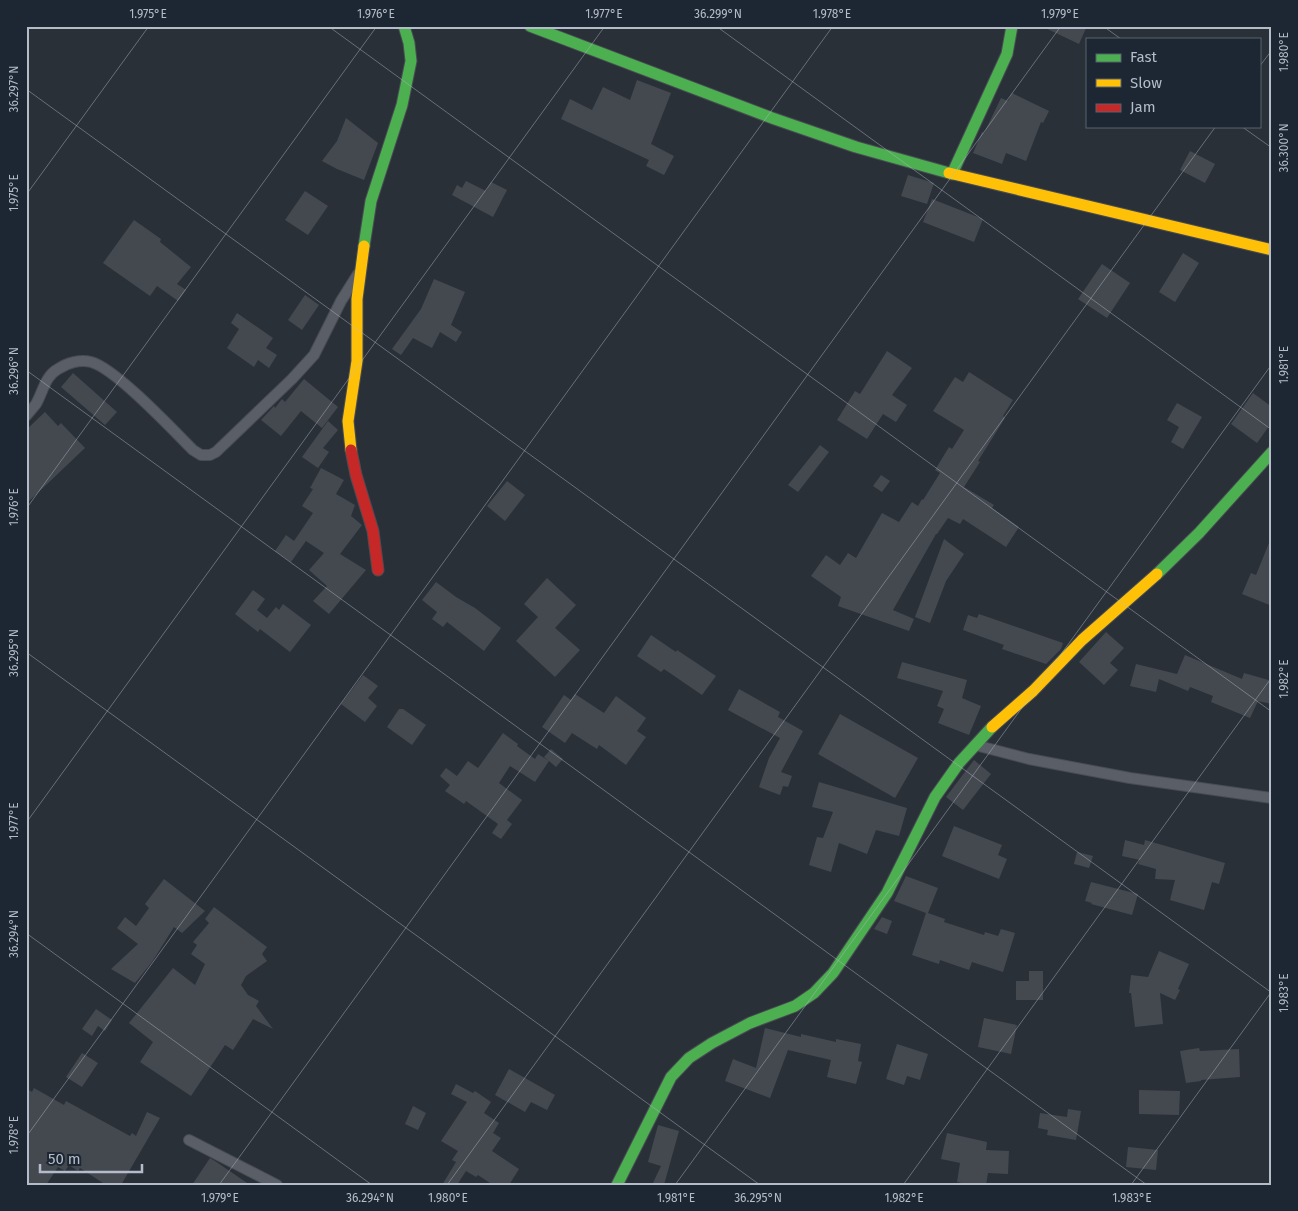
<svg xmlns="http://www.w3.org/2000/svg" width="1298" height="1211" viewBox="0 0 1298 1211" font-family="'Fira Sans',sans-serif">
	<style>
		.building { fill: #444950 }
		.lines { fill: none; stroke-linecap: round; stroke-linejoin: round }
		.street-casing { stroke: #484c53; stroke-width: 12 }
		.fast-casing { stroke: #484c53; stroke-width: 13 }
		.slow-casing { stroke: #484c53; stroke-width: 13 }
		.jam-casing { stroke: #484c53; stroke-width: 13 }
		.street { stroke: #5a5e66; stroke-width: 10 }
		.fast { stroke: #4caf50; stroke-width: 11 }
		.slow { stroke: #ffc107; stroke-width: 11 }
		.jam { stroke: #c62828; stroke-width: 11 }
		.ticks { fill: none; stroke: #b4bcc9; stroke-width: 1; stroke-opacity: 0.45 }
		.neatline { fill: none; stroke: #b4bcc9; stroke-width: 2 }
		.ticks-label { font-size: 12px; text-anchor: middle; fill: #b4bcc9 }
	</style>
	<rect width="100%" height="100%" fill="#2a3038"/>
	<!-- building -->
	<g class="building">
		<polygon points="1041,26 1087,26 1079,44"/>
		<polygon points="637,80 671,93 651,144 674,156 664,175 646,166 649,160 561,119 570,99 592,110 603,87 630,100"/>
		<polygon points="1012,93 1049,111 1043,123 1041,122 1026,161 1006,153 1002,164 973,153 982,132 984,133 1001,98 1008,101"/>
		<polygon points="346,118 378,143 364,180 337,169 322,161 337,141"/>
		<polygon points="1190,151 1215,164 1205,183 1180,170"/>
		<polygon points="908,175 934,183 927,204 901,196"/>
		<polygon points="466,181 486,191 491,182 507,190 493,217 452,195 457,185 462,188"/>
		<polygon points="305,191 328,206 308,235 285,220"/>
		<polygon points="932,199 983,219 974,242 923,222"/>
		<polygon points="134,220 161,239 160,242 191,267 177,284 186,290 178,301 157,286 150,296 103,263"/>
		<polygon points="1183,253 1199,263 1175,302 1159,292"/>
		<polygon points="1102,264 1130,283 1107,318 1078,299"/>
		<polygon points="434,279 465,292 451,325 462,332 456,342 440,332 432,348 413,338 401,355 392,349 421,309"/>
		<polygon points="305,295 319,305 302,330 288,320"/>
		<polygon points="237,313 273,338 266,348 277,355 269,368 258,360 254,367 227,348 239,329 231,323"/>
		<polygon points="887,351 912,368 892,395 907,405 896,422 883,414 867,439 837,420 855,391 860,394"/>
		<polygon points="969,372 1013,400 1003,416 1005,418 978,461 980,462 964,487 994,505 992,508 1019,527 1006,547 963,519 960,524 948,518 937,534 936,534 893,610 914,619 909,631 838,606 841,597 811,576 826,555 840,565 848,553 856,558 882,513 899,522 912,502 918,506 922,499 923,500 940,473 935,470 949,447 952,449 964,430 933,411 955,377 963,382"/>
		<polygon points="73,373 117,412 105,425 61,387"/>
		<polygon points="304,379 338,407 322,428 301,411 281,436 261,420 274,406 275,408 282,399 285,402"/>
		<polygon points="1253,393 1272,407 1272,422 1257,443 1231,424"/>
		<polygon points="1177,403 1202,417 1183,449 1171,442 1179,427 1167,420"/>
		<polygon points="45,412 58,426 61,423 85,448 26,504 26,430"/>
		<polygon points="328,421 338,430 323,448 329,452 318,468 302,457"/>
		<polygon points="820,445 829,452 798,492 788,485"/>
		<polygon points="321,468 344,480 336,494 355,505 351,516 362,525 340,554 366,570 329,614 313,601 327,586 309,570 324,553 306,541 291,562 275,551 286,535 294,541 313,513 302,506 313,489 310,488"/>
		<polygon points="881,475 890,481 882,492 873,486"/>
		<polygon points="507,481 525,495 505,521 487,506"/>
		<polygon points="1271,538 1272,538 1272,606 1242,594 1251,573 1256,575"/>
		<polygon points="944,539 964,554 946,581 930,623 915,617"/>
		<polygon points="547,578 576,605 555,628 580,650 555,677 516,641 538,617 524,604"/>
		<polygon points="436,582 456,597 475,608 501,628 484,651 447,622 443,627 432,619 437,612 422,600"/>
		<polygon points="253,590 265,599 257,610 267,618 276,607 279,610 283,604 311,625 290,652 260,629 258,632 235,614"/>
		<polygon points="979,614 1063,643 1061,649 1046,664 1002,649 1004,645 963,630 968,615 977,618"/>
		<polygon points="1106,632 1124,648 1110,663 1118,670 1104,685 1079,662"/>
		<polygon points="651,635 676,652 677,650 716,676 702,695 664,669 661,672 637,656"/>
		<polygon points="1185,655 1242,679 1244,673 1272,681 1272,704 1258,701 1250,718 1211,702 1213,696 1190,687 1188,691 1159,679 1156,692 1130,686 1136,664 1177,674"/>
		<polygon points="902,662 967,680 962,698 981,706 969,735 938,723 944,709 937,706 943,691 897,678"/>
		<polygon points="363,675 378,686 368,698 377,706 365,722 341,704"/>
		<polygon points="739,689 780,712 778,717 803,731 781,772 792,776 788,787 783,786 780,795 759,787 769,758 780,738 728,710"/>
		<polygon points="575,694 604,713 616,696 646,718 637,731 646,737 626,765 599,745 597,749 572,733 565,743 542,727 564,695 571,700"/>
		<polygon points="399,709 403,709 426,725 412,745 387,727"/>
		<polygon points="840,714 918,758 895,798 818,754"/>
		<polygon points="503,733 518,744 517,746 535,759 538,754 549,761 544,757 551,749 563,759 556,767 549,761 535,782 510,766 499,783 522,800 507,820 512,824 501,839 492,833 498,824 466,801 464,804 445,791 450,785 440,776 446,768 457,776 468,761 478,768"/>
		<polygon points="974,760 991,774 963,810 946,797"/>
		<polygon points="819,782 907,808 899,836 876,830 867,854 839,843 831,872 809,865 817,837 823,838 833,812 812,807"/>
		<polygon points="954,826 1002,845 998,855 1007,859 999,879 942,856"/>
		<polygon points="1125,840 1144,845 1145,840 1225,863 1219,884 1212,882 1204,910 1170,900 1175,880 1155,879 1156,869 1138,864 1140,860 1122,856"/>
		<polygon points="1077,852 1093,856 1089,868 1074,864"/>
		<polygon points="906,876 938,888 928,913 945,919 944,922 984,935 985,932 998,936 1001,929 1015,933 1003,972 972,962 969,970 940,960 939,964 912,955 926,913 894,901"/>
		<polygon points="164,879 205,911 182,933 174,927 152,962 135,983 111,969 138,944 117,928 125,917 136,926 149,908 145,904"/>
		<polygon points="1091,882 1138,894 1132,915 1091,904 1092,903 1085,901"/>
		<polygon points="214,907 267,947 262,954 267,961 246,976 241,985 248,995 259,1001 256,1006 273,1029 253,1019 233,1050 225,1045 191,1096 140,1062 153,1042 129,1023 173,968 195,985 205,964 191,954 197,945 193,942 209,923 205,919"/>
		<polygon points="882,917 892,921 887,934 874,929"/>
		<polygon points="1159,951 1189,964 1178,989 1180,990 1175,1000 1160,993 1163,1024 1135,1027 1131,993 1129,993 1131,975 1148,977"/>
		<polygon points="1029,971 1043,971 1043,1000 1016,1000 1016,981 1029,981"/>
		<polygon points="96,1009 112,1020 105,1031 98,1026 92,1036 82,1029"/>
		<polygon points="984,1018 1017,1025 1011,1054 978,1047"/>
		<polygon points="765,1028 801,1037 801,1034 836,1042 836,1039 861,1044 858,1061 862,1062 856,1084 827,1077 831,1060 788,1050 770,1098 725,1081 733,1059 756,1068"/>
		<polygon points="897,1044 928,1054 920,1080 907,1076 904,1085 886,1079"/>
		<polygon points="1199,1048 1200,1051 1239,1049 1240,1077 1201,1080 1201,1081 1186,1083 1180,1051"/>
		<polygon points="82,1053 98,1063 82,1087 66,1077"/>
		<polygon points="509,1069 555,1095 547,1110 531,1102 525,1112 495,1095"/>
		<polygon points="456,1084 473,1093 475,1091 491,1102 484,1113 499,1123 493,1133 501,1138 492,1151 519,1169 509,1185 493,1185 478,1175 476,1177 466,1171 457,1185 442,1185 456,1162 452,1160 458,1151 441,1141 467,1102 451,1094"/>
		<polygon points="26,1088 32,1092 34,1088 64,1105 66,1101 130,1136 132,1133 136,1136 147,1112 160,1118 121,1185 106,1185 80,1168 78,1171 69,1165 65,1171 58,1167 46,1185 26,1185"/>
		<polygon points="1139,1090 1180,1091 1179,1115 1139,1114"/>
		<polygon points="413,1106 426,1113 418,1130 405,1124"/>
		<polygon points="1068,1109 1081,1111 1076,1140 1047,1135 1048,1130 1038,1128 1040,1113 1067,1117"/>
		<polygon points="658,1125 679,1131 664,1185 652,1185 661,1166 648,1162"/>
		<polygon points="947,1133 987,1142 986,1150 1009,1151 1008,1174 988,1173 986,1185 971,1185 957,1182 960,1163 941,1159"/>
		<polygon points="1128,1147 1158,1150 1156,1170 1126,1167"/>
		<polygon points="210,1158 215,1161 250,1185 192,1185"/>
	</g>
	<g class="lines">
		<!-- street casing -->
		<g class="street-casing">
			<g id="street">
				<path d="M26,416C29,412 33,408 36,404C43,392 45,376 58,369C67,363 80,359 91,362C115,368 173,430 193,450L201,455H210L216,452L292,379L314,355L341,301L358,274"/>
				<polyline points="975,745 1029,759 1130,778 1272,798"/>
				<polyline points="189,1140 277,1185"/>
			</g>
		</g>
		<!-- fast casing -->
		<g class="fast-casing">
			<g id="fast">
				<polyline points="530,26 772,118 856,147 949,173"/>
				<polyline points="952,174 1007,54 1012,26"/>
				<polyline points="364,246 371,201 402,105 411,61 409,43 404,26"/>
				<polyline points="1157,574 1199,533 1272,452"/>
				<polyline points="617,1185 671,1077 689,1058 712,1043 750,1023 795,1006 814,993 833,973 887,893 935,797 959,763 992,727"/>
			</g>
		</g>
		<!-- slow casing -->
		<g class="slow-casing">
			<g id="slow">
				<polyline points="949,173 1272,250"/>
				<polyline points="351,450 348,421 357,361 357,299 364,246"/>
				<polyline points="992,727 1033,691 1082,640 1157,574"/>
			</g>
		</g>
		<!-- jam casing -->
		<g class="jam-casing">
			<polyline id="jam" points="351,450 356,475 373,531 378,570"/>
		</g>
		<!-- street -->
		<use href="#street" class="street"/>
		<!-- fast -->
		<use href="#fast" class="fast"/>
		<!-- slow -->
		<use href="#slow" class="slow"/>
		<!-- jam -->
		<use href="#jam" class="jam"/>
	</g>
	<!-- ticks -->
	<path class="ticks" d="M328,26L1272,712M716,26L1272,430M1103,26L1121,39M1259,67L1272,50M26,89L1272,993M1241,126L1272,148M26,195L149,26M26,370L1147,1185M26,509L377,26M26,652L760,1185M26,823L605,26M26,933L372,1185M26,1137L833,26M219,1185L1061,26M447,1185L1216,126M675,1185L1272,364M903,1185L1272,677M1131,1185L1272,991"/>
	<!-- border -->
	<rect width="1298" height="1211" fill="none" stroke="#1d2633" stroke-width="55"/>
	<!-- legend -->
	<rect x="1086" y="38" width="175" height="90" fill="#1d2633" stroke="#59626f"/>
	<rect x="1096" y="54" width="25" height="8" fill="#4caf50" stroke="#59626f"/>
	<text x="1130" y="62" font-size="15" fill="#b4bcc9">Fast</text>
	<rect x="1096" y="79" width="25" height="8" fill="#ffc107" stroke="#59626f"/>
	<text x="1130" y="88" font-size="15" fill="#b4bcc9">Slow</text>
	<rect x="1096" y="104" width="25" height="8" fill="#c62828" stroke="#59626f"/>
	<text x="1130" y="112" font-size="15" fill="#b4bcc9">Jam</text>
	<!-- scale -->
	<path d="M40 1164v8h102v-8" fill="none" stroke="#b4bcc9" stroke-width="2.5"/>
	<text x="48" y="1164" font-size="15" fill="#b4bcc9" stroke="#1d2633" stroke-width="4" paint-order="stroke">50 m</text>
	<rect x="28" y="28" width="1242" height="1156" class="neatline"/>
	<g class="ticks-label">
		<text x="148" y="18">1.975°E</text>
		<text x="376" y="18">1.976°E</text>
		<text x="604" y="18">1.977°E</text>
		<text x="718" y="18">36.299°N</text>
		<text x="832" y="18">1.978°E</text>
		<text x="1060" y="18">1.979°E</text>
		<text transform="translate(1284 52) rotate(-90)" y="4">1.980°E</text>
		<text transform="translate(14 89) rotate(-90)" y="4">36.297°N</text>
		<text transform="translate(1284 148) rotate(-90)" y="4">36.300°N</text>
		<text transform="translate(14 193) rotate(-90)" y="4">1.975°E</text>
		<text transform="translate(1284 365) rotate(-90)" y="4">1.981°E</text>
		<text transform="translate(14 371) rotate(-90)" y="4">36.296°N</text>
		<text transform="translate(14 507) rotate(-90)" y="4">1.976°E</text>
		<text transform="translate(14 653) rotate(-90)" y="4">36.295°N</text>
		<text transform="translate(1284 679) rotate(-90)" y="4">1.982°E</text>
		<text transform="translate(14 821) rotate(-90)" y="4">1.977°E</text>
		<text transform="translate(14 934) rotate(-90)" y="4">36.294°N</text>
		<text transform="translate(1284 993) rotate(-90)" y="4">1.983°E</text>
		<text transform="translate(14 1135) rotate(-90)" y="4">1.978°E</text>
		<text x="220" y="1202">1.979°E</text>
		<text x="370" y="1202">36.294°N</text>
		<text x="448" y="1202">1.980°E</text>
		<text x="676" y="1202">1.981°E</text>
		<text x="758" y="1202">36.295°N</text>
		<text x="904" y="1202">1.982°E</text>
		<text x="1132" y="1202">1.983°E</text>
	</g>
</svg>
